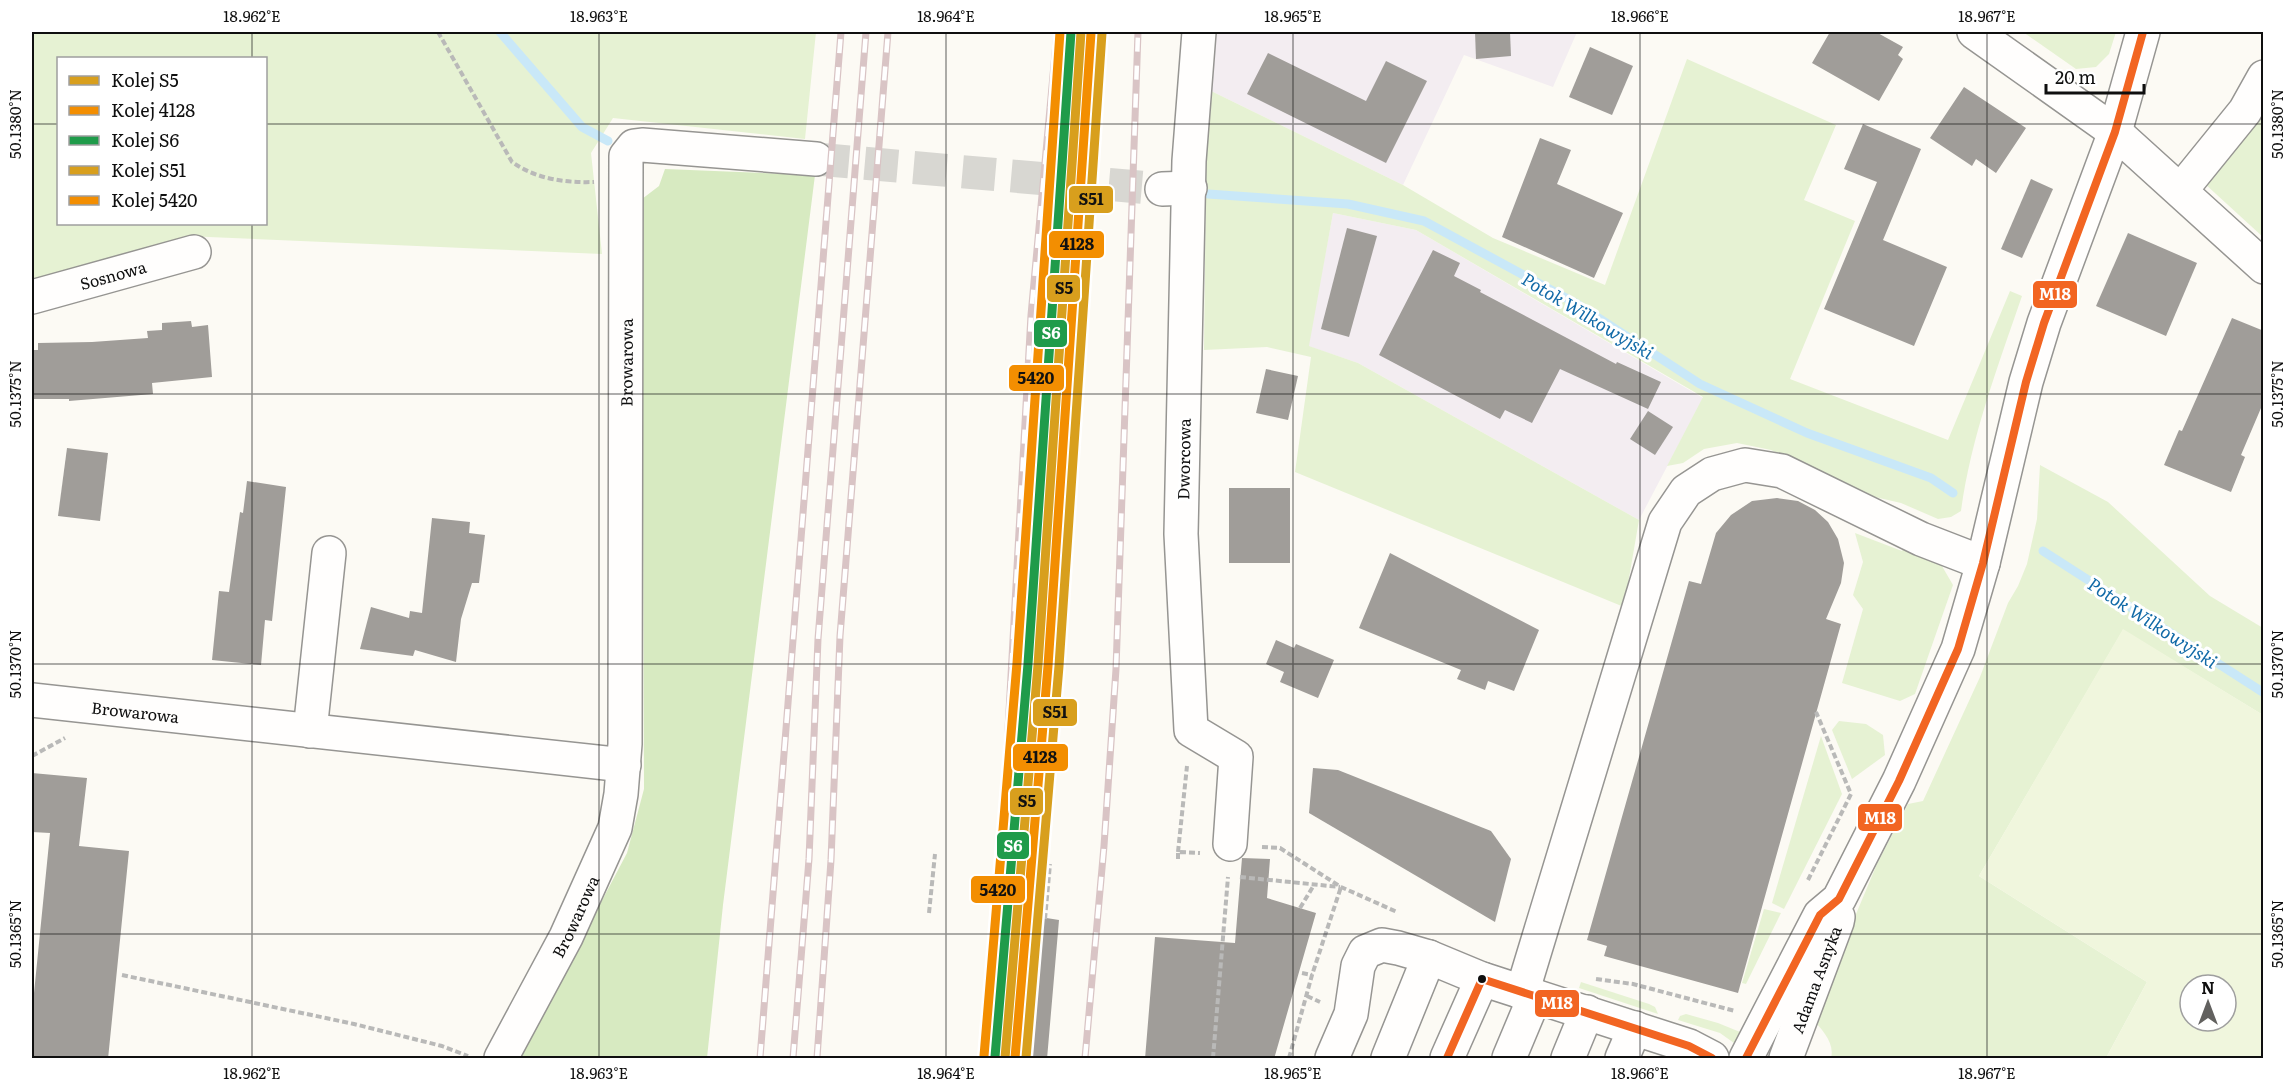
<svg xmlns="http://www.w3.org/2000/svg" width="2295" height="1090" viewBox="0 0 2295 1090" font-family="Literata,serif">
	<style>
		.industrial { fill: #f3edf1 }
		.green { fill: #e6f2d3; fill-rule: evenodd }
		.forest { fill: #d7eac1 }
		.pitch { fill: #f0f6dd; fill-rule: evenodd }
		.lines { fill: none; stroke-linecap: round; stroke-linejoin: round }
		.stream { stroke: #c9e8f8; stroke-width: 9 }
		.building { fill: #a09d99 }
		.minor-tunnel { stroke: #d8d7d2; stroke-width: 33; stroke-dasharray: 33 16; stroke-linecap: butt }
		.minor-casing { stroke: #969592; stroke-width: 36 }
		.path { stroke: #b9b9b8; stroke-width: 4; stroke-dasharray: 6 3; stroke-linecap: butt }
		.minor { stroke: #fffefd; stroke-width: 33 }
		.rail-casing { stroke: #d9c4c5; stroke-width: 7 }
		.rail { stroke: #fff; stroke-width: 4.5; stroke-dasharray: 14; stroke-linecap: butt }
		.bus-1-casing { stroke: #fff; stroke-width: 12 }
		.bus-1 { stroke: #f26522; stroke-width: 8 }
		.rail-1-casing { stroke: #fff; stroke-width: 14 }
		.rail-2-casing { stroke: #fff; stroke-width: 14 }
		.rail-3-casing { stroke: #fff; stroke-width: 14 }
		.rail-4-casing { stroke: #fff; stroke-width: 14 }
		.rail-5-casing { stroke: #fff; stroke-width: 14 }
		.rail-1 { stroke: #d89f1d; stroke-width: 9 }
		.rail-2 { stroke: #f38e01; stroke-width: 9 }
		.rail-3 { stroke: #1f9b4a; stroke-width: 9 }
		.rail-4 { stroke: #d89f1d; stroke-width: 9 }
		.rail-5 { stroke: #f38e01; stroke-width: 9 }
		.ticks { fill: none; stroke: #0f0f0f; stroke-width: 1.5; stroke-opacity: 0.45 }
		.bus-dot { fill: #0f0f0f; stroke: #fff; stroke-width: 2 }
		.labels { text-anchor: middle; dominant-baseline: central; stroke-width: 6; stroke-linejoin: round; paint-order: stroke }
		.street-label { font-size: 16px; fill: #0f0f0f; stroke: #fff }
		.water-label { font-size: 18px; font-style: italic; fill: #126aa7; stroke: #fff }
		.line-badge { stroke: #fff; stroke-width: 2 }
		.badge-label { font-size: 16px; text-anchor: middle; font-weight: bold; fill: #fff }
		.pale-badge-label { font-size: 16px; text-anchor: middle; font-weight: bold; fill: #111 }
		.neatline { fill: none; stroke: #0f0f0f; stroke-width: 2 }
		.ticks-label { font-size: 15px; text-anchor: middle; fill: #0f0f0f }
	</style>
	<rect width="100%" height="100%" fill="#fcfaf4"/>
	<!-- industrial -->
	<g class="industrial">
		<polygon points="1212,32 1577,32 1553,87 1464,55 1403,185 1207,89"/>
		<polygon points="1333,213 1416,230 1703,398 1639,520 1358,363 1308,346"/>
	</g>
	<!-- green -->
	<g class="green">
		<path d="M32,32H816L805,139L613,118L591,153L602,254L185,236L67,275L32,283ZM58,58H266V224H58Z"/>
		<polygon points="2023,32 2116,32 2109,54 2096,67 2076,69"/>
		<path d="M1687,59L1836,125L1804,200L1855,221L1790,379L1948,440L2010,291L2022,296C1998,366 1971,437 1961,511L1951,517L1938,519L1901,503L1862,494L1771,450L1737,443L1704,449L1683,463L1667,466L1703,397L1416,230L1333,213L1309,346L1358,363L1639,520L1624,607L1295,472L1311,357L1267,347L1204,350L1207,89L1403,185L1493,238L1605,285Z"/>
		<polygon points="2263,100 2263,237 2204,183"/>
		<path d="M2040,465L2108,502L2210,596L2263,628V715L2123,630L1979,876L2147,982L2106,1058H1831C1835,1043 1822,1029 1812,1019L1877,864L1908,804L1923,801L1980,677L2008,603L2018,586L2027,564L2037,519Z"/>
		<polygon points="1855,533 1902,551 1904,545 1939,561 1953,585 1915,694 1900,701 1842,683 1863,609 1853,595 1863,562"/>
		<polygon points="1839,721 1866,724 1883,735 1885,755 1852,779 1832,730"/>
		<polygon points="1821,736 1842,794 1784,909 1772,903"/>
		<polygon points="1764,909 1781,913 1746,984 1742,983"/>
		<polygon points="1581,982 1649,1004 1655,1007 1658,1014 1579,988"/>
		<polygon points="1686,1014 1718,1023 1745,1034 1740,1041 1734,1043 1720,1033 1678,1020 1680,1016"/>
	</g>
	<!-- forest -->
	<polygon class="forest" points="665,169 815,175 723,905 707,1058 519,1058 627,853 644,789 642,199 659,186"/>
	<!-- pitch -->
	<path class="pitch" d="M2123,629L2263,715V1058H2106L2147,982L1979,876ZM2190,985H2226V1021H2190Z"/>
	<g class="lines">
		<!-- stream -->
		<g class="stream">
			<polyline points="500,32 582,127 608,141"/>
			<polyline points="1208,194 1348,204 1424,221 1577,304 1700,384 1807,433 1931,478 1953,493"/>
			<polyline points="2043,551 2264,693"/>
		</g>
	</g>
	<!-- building -->
	<g class="building">
		<polygon points="1475,32 1510,32 1511,56 1476,59"/>
		<polygon points="1830,32 1876,32 1903,47 1898,55 1903,59 1879,101 1812,63"/>
		<polygon points="1590,47 1633,66 1612,115 1569,97"/>
		<polygon points="1268,53 1366,101 1386,61 1427,81 1386,163 1247,94"/>
		<polygon points="1964,87 2026,128 1996,173 1976,159 1972,166 1930,138"/>
		<polygon points="1863,124 1921,149 1883,240 1947,267 1914,346 1824,309 1877,182 1844,169"/>
		<polygon points="1540,138 1571,150 1557,184 1623,213 1594,278 1502,237"/>
		<polygon points="2031,179 2053,189 2022,258 2001,249"/>
		<polygon points="1347,228 1377,236 1349,337 1321,329"/>
		<polygon points="2128,233 2197,263 2166,336 2096,306"/>
		<polygon points="1433,250 1460,263 1454,276 1481,290 1480,292 1616,364 1617,362 1661,382 1648,409 1560,369 1532,423 1505,410 1500,419 1379,355"/>
		<polygon points="2232,318 2264,331 2264,401 2241,455 2245,457 2231,492 2164,465 2179,430 2182,431"/>
		<polygon points="191,321 192,327 208,325 212,377 152,383 153,394 69,401 69,399 32,399 32,350 38,350 38,343 92,342 148,338 147,331 162,330 162,323"/>
		<polygon points="1266,369 1298,376 1288,420 1256,413"/>
		<polygon points="1648,411 1673,427 1655,455 1630,439"/>
		<polygon points="67,448 108,453 100,521 58,516"/>
		<polygon points="247,481 286,487 272,621 265,620 261,665 212,660 219,591 229,592 240,512 243,513"/>
		<rect x="1229" y="488" width="61" height="75"/>
		<polygon points="1777,498 1798,501 1815,510 1828,522 1838,539 1844,563 1841,583 1826,619 1841,624 1738,993 1604,956 1607,946 1587,940 1689,581 1701,584 1716,533 1731,515 1752,501"/>
		<polygon points="432,518 470,522 469,533 485,535 479,583 472,583 461,619 456,662 415,650 413,656 360,649 371,607 409,618 410,611 422,613"/>
		<polygon points="1390,553 1539,630 1514,691 1488,681 1485,690 1457,679 1461,670 1359,628"/>
		<polygon points="1276,640 1294,648 1296,644 1334,660 1318,698 1280,682 1284,672 1266,664"/>
		<polygon points="1313,768 1338,770 1491,831 1511,859 1495,922 1309,813"/>
		<polygon points="32,773 87,778 79,846 129,851 108,1059 32,1059 32,1013 50,833 32,832"/>
		<polygon points="1242,858 1270,859 1267,898 1316,913 1274,1059 1145,1059 1155,937 1235,943"/>
		<polygon points="1034,916 1059,920 1047,1059 1013,1059 1026,918 1034,918"/>
	</g>
	<g class="lines">
		<!-- minor-tunnel -->
		<polyline class="minor-tunnel" points="816,159 1162,189"/>
		<!-- minor casing -->
		<g class="minor-casing">
			<g id="minor">
				<polyline points="1199,32 1189,161 1181,534 1191,730 1236,757 1230,844"/>
				<polyline points="1974,32 2115,132 2264,267"/>
				<polyline points="1162,189 1190,188"/>
				<polyline points="2181,190 2245,111 2264,77"/>
				<path id="s1" d="M32,297L194,252"/>
				<path id="s2" d="M32,700L624,765"/>
				<polyline points="310,731 329,553"/>
				<polyline points="1522,993 1665,522 1686,491 1712,474 1745,465 1782,471 1921,539 1983,563"/>
				<path id="s3" d="M501,1058L566,937L615,828L621,794L625,744L626,156L634,146L642,145L816,159"/>
				<polyline points="1332,1058 1351,1014 1358,966 1365,952 1382,945 1398,948 1429,957 1482,979 1689,1046 1712,1058"/>
				<polyline points="1388,1058 1429,957"/>
				<polyline points="1447,1058 1482,979"/>
				<polyline points="1509,1058 1535,996"/>
				<polyline points="1568,1058 1587,1012"/>
				<polyline points="1622,1058 1635,1028"/>
				<polyline points="1746,1058 1820,915 1839,899 1899,781 1958,649 1983,563 2026,382 2044,323 2115,132 2143,32"/>
				<path id="s4" d="M1786,1058L1837,922L1838,917"/>
			</g>
		</g>
		<!-- path -->
		<g class="path">
			<path d="M438,32L512,162C536,179 565,183 594,182"/>
			<polyline points="32,756 65,738"/>
			<polyline points="1262,847 1280,848 1341,887 1397,912"/>
			<polyline points="1178,852 1187,766"/>
			<polyline points="1178,859 1178,852 1200,853"/>
			<polyline points="1240,877 1340,887"/>
			<polyline points="1808,880 1851,794 1816,712"/>
			<polyline points="1300,908 1314,885"/>
			<polyline points="929,913 935,854"/>
			<polyline points="1045,919 1050,864"/>
			<polyline points="1302,973 1312,975"/>
			<polyline points="122,975 354,1024 442,1046 468,1056"/>
			<polyline points="1596,979 1633,984 1735,1011"/>
			<polyline points="1307,996 1320,1002"/>
			<polyline points="1213,1058 1228,877"/>
			<polyline points="1289,1058 1312,975 1341,887"/>
		</g>
		<!-- minor -->
		<use href="#minor" class="minor"/>
		<!-- rail casing -->
		<g class="rail-casing">
			<g id="rail">
				<polyline points="760,1058 841,32"/>
				<polyline points="793,1058 809,859 818,639 866,32"/>
				<polyline points="817,1058 831,860 840,636 888,32"/>
				<polyline points="982,1058 1002,838 1031,315 1057,32"/>
				<polyline points="1085,1058 1104,846 1116,669 1138,32"/>
			</g>
		</g>
		<!-- rail -->
		<use href="#rail" class="rail"/>
		<!-- bus-1 casing -->
		<g class="bus-1-casing">
			<g id="bus-1">
				<polyline points="1447,1058 1482,979 1689,1046 1712,1058"/>
				<polyline points="1746,1058 1820,915 1839,899 1899,781 1958,649 1983,563 2026,382 2044,323 2115,132 2143,32"/>
			</g>
		</g>
		<!-- bus-1 -->
		<use href="#bus-1" class="bus-1"/>
		<!-- rail-1 casing -->
		<g class="rail-1-casing">
			<polyline id="rail-1" points="1005,1058 1038,665 1081,32"/>
		</g>
		<!-- rail-2 casing -->
		<g class="rail-2-casing">
			<polyline id="rail-2" points="1015,1058 1048,666 1091,33"/>
		</g>
		<!-- rail-3 casing -->
		<g class="rail-3-casing">
			<polyline id="rail-3" points="995,1057 1028,664 1071,32"/>
		</g>
		<!-- rail-4 casing -->
		<g class="rail-4-casing">
			<polyline id="rail-4" points="1026,1058 1059,666 1102,33"/>
		</g>
		<!-- rail-5 casing -->
		<g class="rail-5-casing">
			<polyline id="rail-5" points="984,1056 1017,663 1060,32"/>
		</g>
		<!-- rail-1 -->
		<use href="#rail-1" class="rail-1"/>
		<!-- rail-2 -->
		<use href="#rail-2" class="rail-2"/>
		<!-- rail-3 -->
		<use href="#rail-3" class="rail-3"/>
		<!-- rail-4 -->
		<use href="#rail-4" class="rail-4"/>
		<!-- rail-5 -->
		<use href="#rail-5" class="rail-5"/>
	</g>
	<!-- ticks -->
	<path class="ticks" d="M252,32V58M599,32V1058M946,32V1058M1293,32V1058M1640,32V1058M1987,32V1058M32,124H58M266,124H2264M252,224V1058M32,394H2264M32,664H2264M32,934H2264"/>
	<!-- markers -->
	<circle class="bus-dot" cx="1482" cy="979" r="5"/>
	<g class="labels">
		<!-- street labels -->
		<g class="street-label">
			<text stroke="none"><textPath href="#s1" startOffset="84">Sosnowa</textPath></text>
			<text stroke="none"><textPath href="#s3" startOffset="723">Browarowa</textPath></text>
			<text transform="translate(1183 459) rotate(-89)">Dworcowa</text>
			<text stroke="none"><textPath href="#s2" startOffset="104">Browarowa</textPath></text>
			<text stroke="none"><textPath href="#s3" startOffset="160">Browarowa</textPath></text>
			<text stroke="none"><textPath href="#s4" startOffset="84">Adama Asnyka</textPath></text>
		</g>
		<!-- water labels -->
		<g class="water-label">
			<text transform="translate(1588 315) rotate(31)">Potok Wilkowyjski</text>
			<text transform="translate(2153 622) rotate(33)">Potok Wilkowyjski</text>
		</g>
	</g>
	<g class="line-badge">
		<rect x="1068" y="185" width="46" height="29" rx="6" fill="#d89f1d"/>
		<rect x="1048" y="230" width="57" height="29" rx="6" fill="#f38e01"/>
		<rect x="1046" y="274" width="35" height="29" rx="6" fill="#d89f1d"/>
		<rect x="2032" y="280" width="46" height="29" rx="6" fill="#f26522"/>
		<rect x="1033" y="319" width="35" height="29" rx="6" fill="#1f9b4a"/>
		<rect x="1008" y="364" width="57" height="28" rx="6" fill="#f38e01"/>
		<rect x="1032" y="698" width="46" height="29" rx="6" fill="#d89f1d"/>
		<rect x="1012" y="743" width="57" height="29" rx="6" fill="#f38e01"/>
		<rect x="1009" y="787" width="35" height="29" rx="6" fill="#d89f1d"/>
		<rect x="1857" y="803" width="46" height="29" rx="6" fill="#f26522"/>
		<rect x="996" y="831" width="34" height="29" rx="6" fill="#1f9b4a"/>
		<rect x="970" y="875" width="56" height="29" rx="6" fill="#f38e01"/>
		<rect x="1534" y="989" width="46" height="29" rx="6" fill="#f26522"/>
	</g>
	<g class="badge-label">
		<text x="2055" y="300">M18</text>
		<text x="1051" y="339">S6</text>
		<text x="1880" y="824">M18</text>
		<text x="1013" y="852">S6</text>
		<text x="1557" y="1009">M18</text>
	</g>
	<g class="pale-badge-label">
		<text x="1091" y="205">S51</text>
		<text x="1077" y="250">4128</text>
		<text x="1064" y="294">S5</text>
		<text x="1036" y="384">5420</text>
		<text x="1055" y="718">S51</text>
		<text x="1040" y="763">4128</text>
		<text x="1027" y="807">S5</text>
		<text x="998" y="896">5420</text>
	</g>
	<!-- border -->
	<rect width="2295" height="1090" fill="none" stroke="#ffffff" stroke-width="66"/>
	<!-- legend -->
	<rect x="57" y="57" width="210" height="168" fill="#ffffff" stroke="#9f9f9f" stroke-width="1.5"/>
	<rect x="69" y="76" width="30" height="9" fill="#d89f1d" stroke="#9f9f9f" stroke-width="1.5"/>
	<text x="111" y="87" font-size="18" fill="#0f0f0f">Kolej S5</text>
	<rect x="69" y="106" width="30" height="9" fill="#f38e01" stroke="#9f9f9f" stroke-width="1.5"/>
	<text x="111" y="117" font-size="18" fill="#0f0f0f">Kolej 4128</text>
	<rect x="69" y="136" width="30" height="9" fill="#1f9b4a" stroke="#9f9f9f" stroke-width="1.5"/>
	<text x="111" y="147" font-size="18" fill="#0f0f0f">Kolej S6</text>
	<rect x="69" y="166" width="30" height="9" fill="#d89f1d" stroke="#9f9f9f" stroke-width="1.5"/>
	<text x="111" y="177" font-size="18" fill="#0f0f0f">Kolej S51</text>
	<rect x="69" y="196" width="30" height="9" fill="#f38e01" stroke="#9f9f9f" stroke-width="1.5"/>
	<text x="111" y="207" font-size="18" fill="#0f0f0f">Kolej 5420</text>
	<!-- north arrow -->
	<g transform="translate(2208 1003)"><circle r="28" fill="#ffffff" stroke="#9f9f9f" stroke-width="1.5"/>
	<path d="M0-4.5L10 22L0 15L-10 22Z" fill="#62615f"/>
	<text y="-9" font-size="16" font-weight="bold" text-anchor="middle" fill="#0f0f0f">N</text>
	</g>
	<!-- scale -->
	<path d="M2046 84v9h98v-9" fill="none" stroke="#0f0f0f" stroke-width="3"/>
	<text x="2055" y="84" font-size="18" fill="#0f0f0f" stroke="#ffffff" stroke-width="4.5" paint-order="stroke">20 m</text>
	<rect x="33" y="33" width="2229" height="1024" class="neatline"/>
	<g class="ticks-label">
		<text x="252" y="22">18.962°E</text>
		<text x="599" y="22">18.963°E</text>
		<text x="946" y="22">18.964°E</text>
		<text x="1293" y="22">18.965°E</text>
		<text x="1640" y="22">18.966°E</text>
		<text x="1987" y="22">18.967°E</text>
		<text transform="translate(16 124) rotate(-90)" y="5">50.1380°N</text>
		<text transform="translate(2278 124) rotate(-90)" y="5">50.1380°N</text>
		<text transform="translate(16 394) rotate(-90)" y="5">50.1375°N</text>
		<text transform="translate(2278 394) rotate(-90)" y="5">50.1375°N</text>
		<text transform="translate(16 664) rotate(-90)" y="5">50.1370°N</text>
		<text transform="translate(2278 664) rotate(-90)" y="5">50.1370°N</text>
		<text transform="translate(16 934) rotate(-90)" y="5">50.1365°N</text>
		<text transform="translate(2278 934) rotate(-90)" y="5">50.1365°N</text>
		<text x="252" y="1079">18.962°E</text>
		<text x="599" y="1079">18.963°E</text>
		<text x="946" y="1079">18.964°E</text>
		<text x="1293" y="1079">18.965°E</text>
		<text x="1640" y="1079">18.966°E</text>
		<text x="1987" y="1079">18.967°E</text>
	</g>
</svg>
